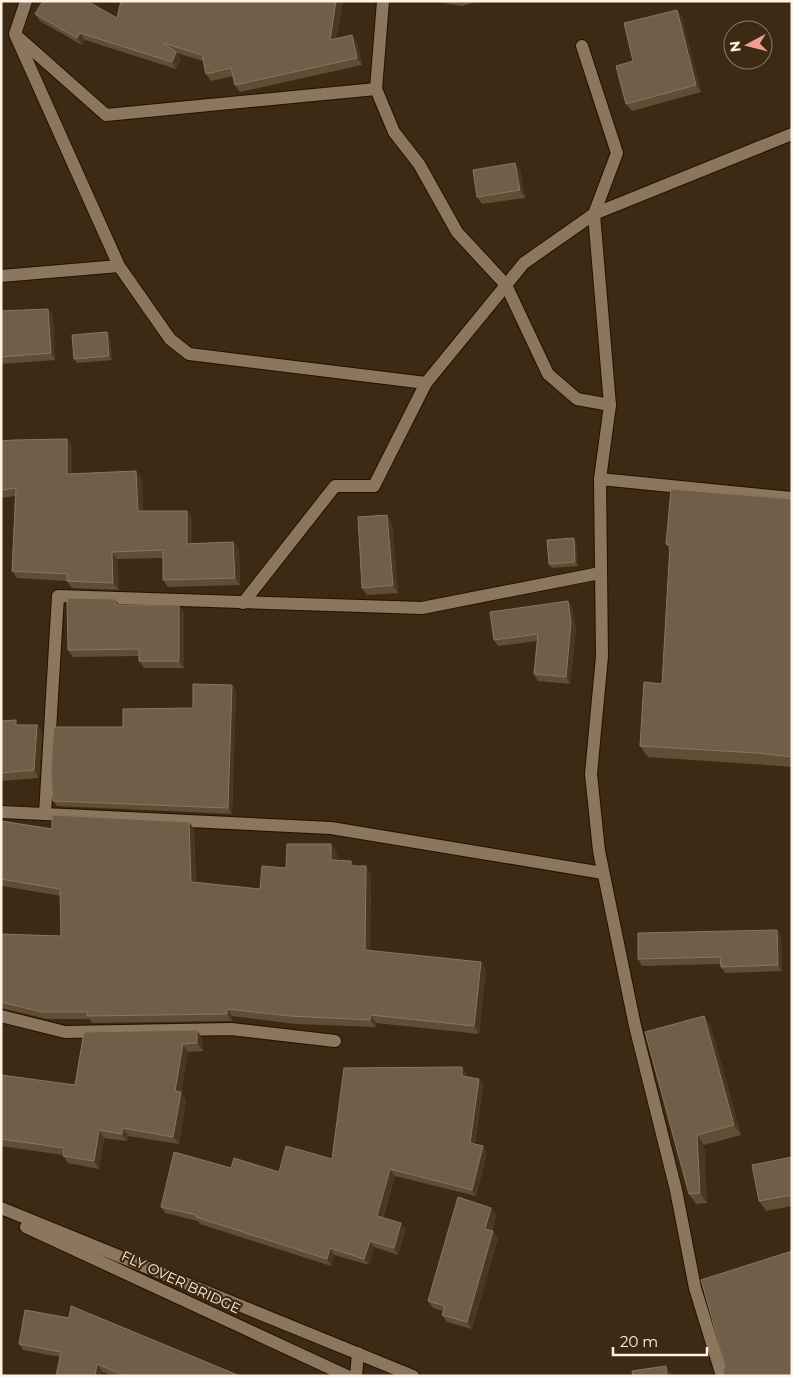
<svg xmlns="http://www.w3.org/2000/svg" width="793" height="1377" viewBox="0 0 793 1377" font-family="Montserrat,sans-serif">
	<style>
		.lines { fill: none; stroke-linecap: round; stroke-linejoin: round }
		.minor-casing { stroke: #231200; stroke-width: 14 }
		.minor { stroke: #8c765e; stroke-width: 12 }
		.wall { fill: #604d36 }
		.shaded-wall { fill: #4a3721 }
		.building { fill: #715e49; stroke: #877661 }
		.labels { text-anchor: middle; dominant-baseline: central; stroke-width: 4.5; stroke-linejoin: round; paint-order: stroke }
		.street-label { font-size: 14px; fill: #fff3e5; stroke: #3c2a14 }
	</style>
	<rect width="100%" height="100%" fill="#3c2a14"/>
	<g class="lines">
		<!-- minor casing -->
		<g class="minor-casing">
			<g id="minor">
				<polyline points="26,1 15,34 119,266 170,339 189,354 426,383 524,263 594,214 617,153 582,46"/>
				<polyline points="383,1 376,89 394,132 419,164 457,232 506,285 548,374 577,399 610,405"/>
				<polyline points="19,38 106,115 376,89"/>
				<polyline points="1,276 119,266"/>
				<polyline points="600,479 792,498"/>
				<polyline points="600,573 422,608 58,596 45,814 331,828 603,873"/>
				<polyline points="243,603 335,486 374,486 426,383"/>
				<polyline points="1,812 45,814"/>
				<polyline points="1,1016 65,1032 231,1029 335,1041"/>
				<polyline points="1,1208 413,1376"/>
				<polyline points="26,1227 347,1376"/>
				<polyline points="356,1376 358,1353"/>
				<polyline points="722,1376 695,1288 676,1190 635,1026 599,851 591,774 602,656 600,479 610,405 594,214 792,134"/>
			</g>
		</g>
		<!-- minor -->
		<use href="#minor" class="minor"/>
	</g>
	<!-- wall -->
	<g class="wall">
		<polygon points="343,1 336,39 357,42 362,65 240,92 235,85 233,76 211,81 206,74 203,61 177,53 181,59 176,69 85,40 82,45 40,21 35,14 117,18"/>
		<polygon points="431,1 480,1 462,6"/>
		<polygon points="677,10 682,18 701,92 632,111 626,104 633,61"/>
		<polygon points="520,170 525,198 482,204 477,197"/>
		<polygon points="1,311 53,315 55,360 1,364"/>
		<polygon points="110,336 112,360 77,363 74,359"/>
		<polygon points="67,439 72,447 72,474 142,479 143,511 192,518 192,543 233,542 239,549 240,585 168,587 163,580 163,558 117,559 119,590 72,588 67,581 17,578 12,571 15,496 1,498 1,441"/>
		<polygon points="792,499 792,767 766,765 648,757 640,746 662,684 670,550 666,544"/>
		<polygon points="392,523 398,593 367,595 362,588"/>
		<polygon points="576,542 578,566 552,568 549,564"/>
		<polygon points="115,599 119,605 184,612 184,668 144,668 139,661 139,656 73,657 68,650"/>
		<polygon points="568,601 572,607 576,630 570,684 538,681 534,674 537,641 498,646 494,640"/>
		<polygon points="236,690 232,814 57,806 53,801 123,727 193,708"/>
		<polygon points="1,721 19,725 37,725 42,732 39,778 1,781"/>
		<polygon points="1,818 3,821 52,829 189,822 194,829 196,882 260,889 286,868 337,852 336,861 351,861 355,866 371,874 370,950 486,969 479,1034 376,1023 376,1027 295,1024 232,1016 232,1021 92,1023 90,1019 47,1019 1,1008 1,934 61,936 61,896 2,886 1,889"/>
		<polygon points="777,930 781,936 782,971 725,973 721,967 720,964 642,966 638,959"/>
		<polygon points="704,1016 711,1027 741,1135 704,1145 707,1203 696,1204 689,1194"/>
		<polygon points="84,1032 202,1038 203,1051 188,1052 181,1093 186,1100 179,1144 128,1136 127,1141 104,1138 99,1169 68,1163 63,1155 1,1146 1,1075 75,1085"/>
		<polygon points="462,1067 467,1074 467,1077 479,1079 483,1085 475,1144 483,1146 487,1153 476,1196 395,1176 383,1218 406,1229 398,1255 374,1247 369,1265 334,1255 331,1266 200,1224 198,1221 165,1213 161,1207 231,1168 279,1172 332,1159"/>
		<polygon points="792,1157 792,1206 766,1211 759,1201"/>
		<polygon points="491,1208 496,1215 492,1231 498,1238 472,1329 447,1322 442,1315 443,1311 433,1308 428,1301"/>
		<polygon points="19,1344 240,1376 114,1376 60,1357 23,1350"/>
	</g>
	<!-- shaded-wall -->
	<g class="shaded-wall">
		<polygon points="336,1 343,1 335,47 330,40"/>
		<polygon points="677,10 682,18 701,92 696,85"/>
		<polygon points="80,33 85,40 82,45 77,38"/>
		<polygon points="352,35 357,42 362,65 357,58"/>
		<polygon points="176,52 181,59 176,69 172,62"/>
		<polygon points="515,163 520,170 525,198 520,190"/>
		<polygon points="48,309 53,315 55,360 51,353"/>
		<polygon points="107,332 110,336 112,360 109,356"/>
		<polygon points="67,439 72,447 72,482 67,474"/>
		<polygon points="136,471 142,479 143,518 138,511"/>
		<polygon points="187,511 192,518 192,551 187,544"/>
		<polygon points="387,515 392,523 398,593 393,585"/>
		<polygon points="574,538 576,542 578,566 575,562"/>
		<polygon points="233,542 239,549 240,585 235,578"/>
		<polygon points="112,552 117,559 119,590 113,583"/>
		<polygon points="568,601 572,607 576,630 570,684 566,677"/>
		<polygon points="179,605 184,612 184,668 179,661"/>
		<polygon points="232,685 236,690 232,814 228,808"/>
		<polygon points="37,725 42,732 39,778 34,770"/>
		<polygon points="189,822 194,829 196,889 191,882"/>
		<polygon points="331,844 337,852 336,868 331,860"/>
		<polygon points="351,861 356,868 351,866"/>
		<polygon points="366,866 371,874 370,957 365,950"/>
		<polygon points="777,930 781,936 782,971 778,965"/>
		<polygon points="481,962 486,969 479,1034 474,1026"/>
		<polygon points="227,1009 232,1016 232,1021 227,1014"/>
		<polygon points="371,1015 376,1023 376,1027 370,1020"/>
		<polygon points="704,1016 711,1027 741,1135 734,1125"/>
		<polygon points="197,1030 202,1038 203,1051 197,1043"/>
		<polygon points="183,1044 188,1052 181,1093 186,1100 179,1144 173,1137 175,1091"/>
		<polygon points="462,1067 467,1074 467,1083 462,1076"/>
		<polygon points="479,1079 483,1085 474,1150 470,1143"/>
		<polygon points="123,1128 128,1136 127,1141 122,1134"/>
		<polygon points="99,1130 104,1138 99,1169 94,1161"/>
		<polygon points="697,1135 704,1145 707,1203 700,1193"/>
		<polygon points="483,1146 487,1153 476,1196 472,1190"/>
		<polygon points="390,1169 395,1176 381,1222 377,1216"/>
		<polygon points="491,1208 496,1215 490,1236 485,1229"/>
		<polygon points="401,1223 406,1229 398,1255 394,1248"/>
		<polygon points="493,1231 498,1238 472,1329 467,1322"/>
		<polygon points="370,1241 374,1247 369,1265 364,1259"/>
		<polygon points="330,1248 334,1255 331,1266 327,1259"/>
		<polygon points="97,1364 102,1371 101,1376 95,1376"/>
		<polygon points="666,1366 671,1373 671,1376 667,1376"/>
	</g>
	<!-- building -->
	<g class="building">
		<polygon points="43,1 87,1 117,18 121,1 336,1 330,40 352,35 357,58 235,85 231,68 206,74 202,55 163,43 176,52 172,62 80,33 77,38 35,14"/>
		<polygon points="677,10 696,85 626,104 616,66 633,61 624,23"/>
		<polygon points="515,163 520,190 477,197 473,170"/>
		<polygon points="48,309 51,353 1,357 1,311"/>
		<polygon points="107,332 109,356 74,359 72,335"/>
		<polygon points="67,439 67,474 136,471 138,511 187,511 187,544 233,542 235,578 163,580 163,550 112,552 113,583 67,581 67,574 12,571 16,488 1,490 1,441 14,440"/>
		<polygon points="671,489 792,499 792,757 757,753 640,746 644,682 662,684 670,545 666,544"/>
		<polygon points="387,515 393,585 362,588 358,517"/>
		<polygon points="574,538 575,562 549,564 547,540"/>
		<polygon points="67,598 115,599 115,605 179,605 179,661 139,661 139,649 68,650"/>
		<polygon points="568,601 571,623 566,677 534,674 538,634 494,640 490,612"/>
		<polygon points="193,684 232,685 228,808 53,801 51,771 54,727 123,727 123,709 193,708"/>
		<polygon points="16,720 16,725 37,725 34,770 1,773 1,721"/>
		<polygon points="52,815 189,822 191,882 260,889 262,866 286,868 287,844 331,844 331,860 351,861 351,866 366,866 365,950 481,962 474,1026 371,1015 370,1020 290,1016 227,1009 227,1014 87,1016 88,1012 42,1012 1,1002 1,934 61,936 60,889 1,879 1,821 52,829"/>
		<polygon points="777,930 778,965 721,967 720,957 638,959 638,933"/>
		<polygon points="704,1016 734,1125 697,1135 700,1193 689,1194 645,1032"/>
		<polygon points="197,1030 197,1043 183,1044 175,1091 181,1092 173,1137 123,1128 122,1134 99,1130 94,1161 63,1156 64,1148 1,1139 1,1075 75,1085 84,1032"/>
		<polygon points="462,1067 462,1076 479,1079 470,1143 483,1146 472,1190 390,1169 377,1216 401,1223 394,1248 370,1241 364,1259 330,1248 327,1259 196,1217 196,1215 161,1207 174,1152 231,1168 234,1158 279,1172 286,1146 332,1159 344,1068"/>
		<polygon points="792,1157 792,1195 759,1201 752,1165"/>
		<polygon points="458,1197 491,1208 485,1229 493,1231 467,1322 442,1315 445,1306 428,1301"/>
		<polygon points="792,1251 792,1376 724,1376 723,1372 725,1365 701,1280"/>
		<polygon points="71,1306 240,1376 126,1376 97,1364 95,1376 56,1376 61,1352 19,1344 25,1310 69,1318"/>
		<polygon points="666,1366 667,1376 633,1376 632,1371"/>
	</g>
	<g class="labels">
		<!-- street labels -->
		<g class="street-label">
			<text transform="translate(181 1282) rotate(25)">FLY OVER BRIDGE</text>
		</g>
	</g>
	<!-- border -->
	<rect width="793" height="1377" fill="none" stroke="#fff3e5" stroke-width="5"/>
	<!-- north arrow -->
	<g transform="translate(748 45) rotate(263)"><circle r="24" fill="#3c2a14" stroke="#8a7a68"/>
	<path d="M0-4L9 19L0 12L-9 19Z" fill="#f59c90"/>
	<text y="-8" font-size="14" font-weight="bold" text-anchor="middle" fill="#fff3e5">N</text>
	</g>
	<!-- scale -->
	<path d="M613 1347v8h94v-8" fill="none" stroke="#fff3e5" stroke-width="2.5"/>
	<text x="620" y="1347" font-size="15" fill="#fff3e5" stroke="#3c2a14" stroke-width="4" paint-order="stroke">20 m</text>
</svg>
